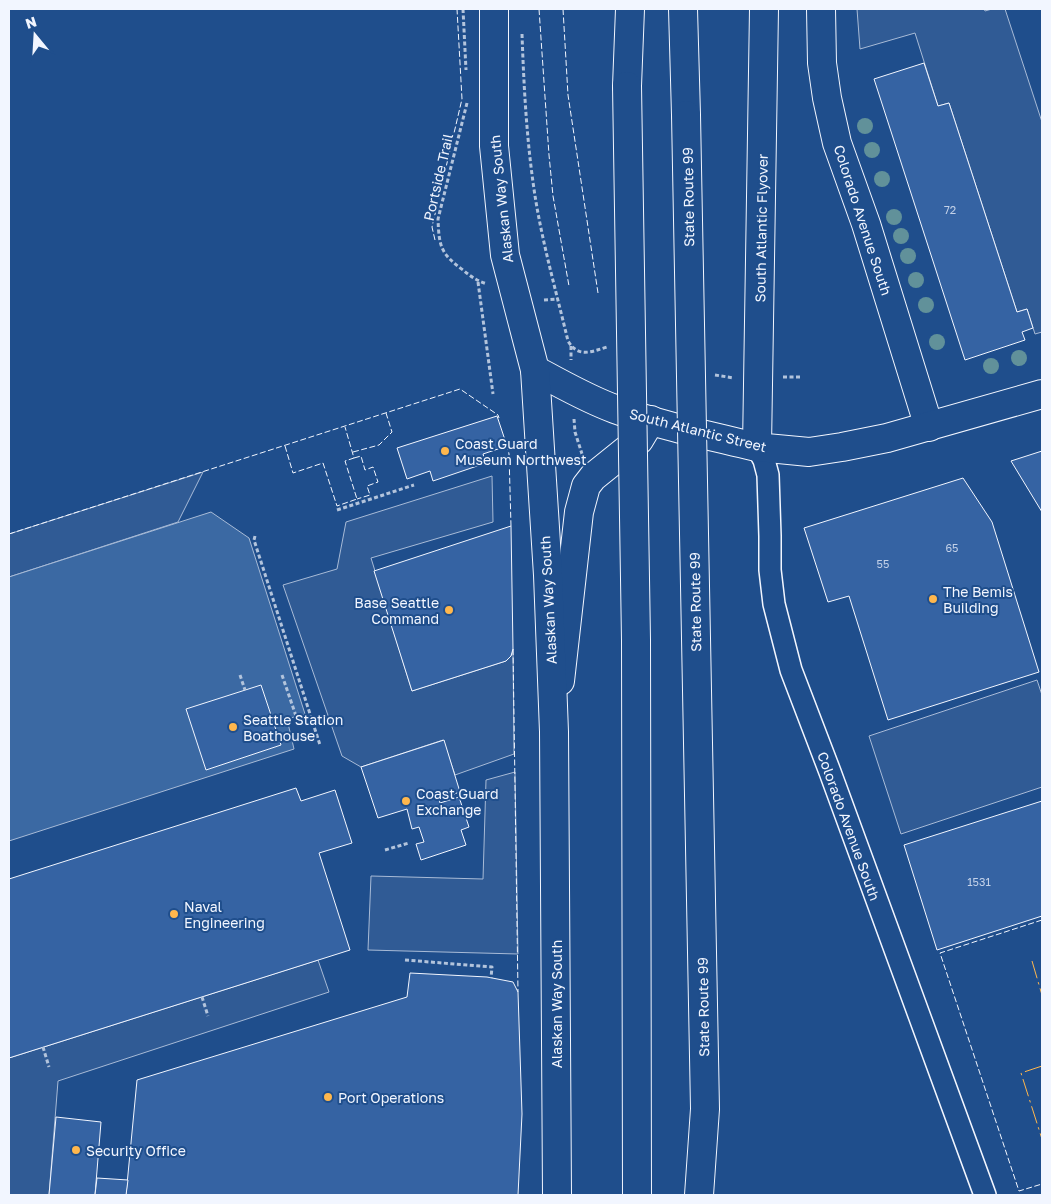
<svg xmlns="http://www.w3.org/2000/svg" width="1051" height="1204" viewBox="0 0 1051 1204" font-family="'Golos Text',sans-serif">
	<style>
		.parking { fill: #305b95; stroke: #a8bbd7 }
		.water { fill: #3b69a3; stroke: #a8bbd7 }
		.building { fill: #3563a3; stroke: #f2f6ff }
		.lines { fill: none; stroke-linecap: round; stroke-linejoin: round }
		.minor-casing { stroke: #f2f6ff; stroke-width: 24 }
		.secondary-casing { stroke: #f2f6ff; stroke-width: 30 }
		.primary-casing { stroke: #f2f6ff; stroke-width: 30 }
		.motorway-casing { stroke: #f2f6ff; stroke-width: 30 }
		.path { stroke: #b3c4dc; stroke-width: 3; stroke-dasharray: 4 2.5; stroke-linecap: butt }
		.minor { stroke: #1f4e8c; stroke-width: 21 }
		.secondary { stroke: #1f4e8c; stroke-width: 28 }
		.primary { stroke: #1f4e8c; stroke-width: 28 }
		.motorway { stroke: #1f4e8c; stroke-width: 28 }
		.motorway-bridge-casing { stroke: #f2f6ff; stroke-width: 30; stroke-linecap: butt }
		.motorway-bridge { stroke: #1f4e8c; stroke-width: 28 }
		.fence { stroke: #f2f6ff; stroke-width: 1; stroke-dasharray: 6 2.5; stroke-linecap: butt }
		.power { stroke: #ffb74d; stroke-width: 1; stroke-dasharray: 18 4 2.5 4; stroke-linecap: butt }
		.tree { fill: #61919a }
		.poi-dot { fill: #ffb74d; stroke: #1f4e8c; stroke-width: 2 }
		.labels { text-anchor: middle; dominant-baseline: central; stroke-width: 4; stroke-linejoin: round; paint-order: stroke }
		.number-label { font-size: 11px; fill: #c3d1e8 }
		.street-label { font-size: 14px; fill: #f2f6ff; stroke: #1f4e8c }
		.poi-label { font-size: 14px; fill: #f2f6ff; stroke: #1f4e8c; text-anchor: start }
	</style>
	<rect width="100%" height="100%" fill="#1f4e8c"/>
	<!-- parking -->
	<g class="parking">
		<polygon points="857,9 984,9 985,11 992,9 1005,9 1042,122 1042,332 1035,334 1027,309 1017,312 949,103 938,106 915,33 860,49"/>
		<polygon points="203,472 178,522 9,577 9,534"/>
		<polygon points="492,476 493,522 371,558 412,691 506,661 511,656 513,649 514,754 455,775 443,740 361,767 342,756 283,585 337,569 346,522"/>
		<polygon points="1037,680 1042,695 1042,787 901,834 869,736"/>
		<polygon points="515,772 518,954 368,950 371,876 483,879 486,780"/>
		<polygon points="318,960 329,992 58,1081 49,1195 9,1195 9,1058"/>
	</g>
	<!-- water -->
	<polygon class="water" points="211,512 249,538 305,714 287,719 294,749 9,841 9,577"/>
	<!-- building -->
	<g class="building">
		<polygon points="924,63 938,106 949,103 1017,312 1027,309 1033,328 1022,332 1025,340 965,360 874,79"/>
		<polygon points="497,416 507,446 483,454 486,463 433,481 430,471 407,479 397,448"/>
		<polygon points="1042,451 1042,512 1011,461"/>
		<polygon points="963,478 992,522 1039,672 888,720 849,596 828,602 804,528"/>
		<polygon points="511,526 513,649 511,656 506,661 412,691 374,571"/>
		<polygon points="261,685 281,745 206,770 186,709"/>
		<polygon points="444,740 460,792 439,799 440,803 459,797 469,827 461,830 466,845 421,860 416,844 424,842 419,827 412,829 407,809 378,818 361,767"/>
		<polygon points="296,788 301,801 335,790 352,843 319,853 350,950 9,1058 9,879"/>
		<polygon points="1042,801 1042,916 937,950 904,845"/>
		<polygon points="410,973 487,977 513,982 518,992 522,1114 518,1195 126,1195 137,1080 407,997"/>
		<polygon points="56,1117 101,1122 95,1195 49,1195"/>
		<polygon points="97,1178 128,1180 126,1195 95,1195"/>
	</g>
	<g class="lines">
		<!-- minor casing -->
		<g class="minor-casing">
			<polyline id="minor" points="757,447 764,460 768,475 770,536 770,570 774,604 791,670 830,772 985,1195"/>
		</g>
		<!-- secondary casing -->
		<g class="secondary-casing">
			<g id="secondary">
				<polyline points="821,9 822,63 827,98 837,143 866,224 929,427"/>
				<path d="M535,370C562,384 587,399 615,409C661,426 710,436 757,447"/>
				<polyline points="560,681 579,512 586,486 593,477 639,440 651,420"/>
			</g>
		</g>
		<!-- primary casing -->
		<g class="primary-casing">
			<g id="primary">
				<polyline points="494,9 494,146 505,255 535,370 548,575 554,732 557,1195"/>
				<polyline points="764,9 757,447 809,452 842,447 887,438 1042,394"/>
			</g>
		</g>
		<!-- motorway casing -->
		<g class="motorway-casing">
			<g id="motorway">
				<polyline points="683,9 686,115"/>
				<polyline points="627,86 630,9"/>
			</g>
		</g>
		<!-- path -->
		<g class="path">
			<polyline points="463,9 466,70"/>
			<path d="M522,34C524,91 527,147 536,202C544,249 557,295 568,341C578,358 591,352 607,347"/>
			<path d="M467,103L438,219C439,247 441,254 463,270C471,277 478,281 487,284"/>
			<polyline points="478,282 493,394"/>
			<polyline points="544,300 558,299"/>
			<polyline points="571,346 571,360"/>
			<polyline points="715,375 734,378"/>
			<polyline points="783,377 802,377"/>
			<polyline points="574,419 575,432 582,454"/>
			<polyline points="337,510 414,485"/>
			<polyline points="255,536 254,540 320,745"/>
			<polyline points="240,675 245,690"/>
			<polyline points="282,675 296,716"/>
			<polyline points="385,850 409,843"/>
			<polyline points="405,960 492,967 491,978"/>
			<polyline points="202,997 208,1016"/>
			<polyline points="43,1047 49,1067"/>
		</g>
		<!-- minor -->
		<use href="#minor" class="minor"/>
		<!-- secondary -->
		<use href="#secondary" class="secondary"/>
		<!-- primary -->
		<use href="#primary" class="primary"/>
		<!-- motorway -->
		<use href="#motorway" class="motorway"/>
		<!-- motorway-bridge casing -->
		<g class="motorway-bridge-casing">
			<g id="motorway-bridge">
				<polyline points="627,86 636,640 637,1195"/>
				<polyline points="686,115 705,1109 699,1195"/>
			</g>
		</g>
		<!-- motorway-bridge -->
		<use href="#motorway-bridge" class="motorway-bridge"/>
		<!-- fence -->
		<g class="fence">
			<polyline points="539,9 549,155 553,196 569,286"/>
			<polyline points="563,9 568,95 598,293"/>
			<polyline points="435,240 432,227 462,99 457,9"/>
			<polyline points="507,444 509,454 511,526"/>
			<polyline points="285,446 293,473 323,463 337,506 357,499 345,461 354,458 345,427"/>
			<polyline points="353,452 379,445 392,432 386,413"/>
			<polyline points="354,458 361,456 365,470 373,467 378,482 367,486 370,495 357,499"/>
			<polyline points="9,534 460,389 498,415 499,418"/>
			<polyline points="513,649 518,992"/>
			<polyline points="1042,920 940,953 1019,1191 1042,1184"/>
		</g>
		<!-- power -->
		<g class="power">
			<polyline points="1032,961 1042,995"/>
			<polyline points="1042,1066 1021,1073 1042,1139"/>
		</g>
	</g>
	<!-- trees -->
	<g class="tree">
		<circle cx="865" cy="126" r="8"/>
		<circle cx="872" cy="150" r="8"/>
		<circle cx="882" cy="179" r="8"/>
		<circle cx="894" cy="217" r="8"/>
		<circle cx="901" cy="236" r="8"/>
		<circle cx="908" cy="256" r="8"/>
		<circle cx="916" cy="280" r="8"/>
		<circle cx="926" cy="305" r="8"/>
		<circle cx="937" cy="342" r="8"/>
		<circle cx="1019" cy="358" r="8"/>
		<circle cx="991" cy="366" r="8"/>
	</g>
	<!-- markers -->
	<g class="poi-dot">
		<circle cx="445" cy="451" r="5"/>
		<circle cx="933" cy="599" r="5"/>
		<circle cx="449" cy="610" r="5"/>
		<circle cx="233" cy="727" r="5"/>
		<circle cx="406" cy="801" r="5"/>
		<circle cx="174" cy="914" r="5"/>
		<circle cx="328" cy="1097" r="5"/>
		<circle cx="76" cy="1150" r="5"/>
	</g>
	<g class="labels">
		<!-- number labels -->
		<g class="number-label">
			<text x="950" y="209">72</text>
			<text x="952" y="547">65</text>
			<text x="883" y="563">55</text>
			<text x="979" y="881">1531</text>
		</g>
		<!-- street labels -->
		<g class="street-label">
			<text transform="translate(438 177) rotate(-77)">Portside Trail</text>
			<text transform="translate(688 197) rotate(-91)">State Route 99</text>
			<text transform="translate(501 199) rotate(-96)">Alaskan Way South</text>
			<text transform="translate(863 220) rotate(72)">Colorado Avenue South</text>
			<text transform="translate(761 228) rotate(-89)">South Atlantic Flyover</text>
			<text transform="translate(698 430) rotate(14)">South Atlantic Street</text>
			<text transform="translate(548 600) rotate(-93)">Alaskan Way South</text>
			<text transform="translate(695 602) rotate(-91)">State Route 99</text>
			<text transform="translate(849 826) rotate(70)">Colorado Avenue South</text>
			<text transform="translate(556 1004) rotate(-90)">Alaskan Way South</text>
			<text transform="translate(703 1007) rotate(-91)">State Route 99</text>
		</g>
		<!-- poi labels -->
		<g class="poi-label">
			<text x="455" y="443">Coast Guard<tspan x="455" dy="16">Museum Northwest</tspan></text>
			<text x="943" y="591">The Bemis<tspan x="943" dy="16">Building</tspan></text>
			<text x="439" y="602" text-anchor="end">Base Seattle<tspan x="439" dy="16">Command</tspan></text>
			<text x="243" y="719">Seattle Station<tspan x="243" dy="16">Boathouse</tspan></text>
			<text x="416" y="793">Coast Guard<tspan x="416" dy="16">Exchange</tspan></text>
			<text x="184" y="906">Naval<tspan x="184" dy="16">Engineering</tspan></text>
			<text x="338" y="1097">Port Operations</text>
			<text x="86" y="1150">Security Office</text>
		</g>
	</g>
	<!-- border -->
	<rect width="1051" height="1204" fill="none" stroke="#f2f6ff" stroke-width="20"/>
	<!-- north arrow -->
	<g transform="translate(35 35) rotate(342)" stroke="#1f4e8c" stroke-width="4" paint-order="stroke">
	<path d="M0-4L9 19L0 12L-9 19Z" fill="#f2f6ff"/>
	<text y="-8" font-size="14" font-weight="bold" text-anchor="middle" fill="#f2f6ff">N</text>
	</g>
</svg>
